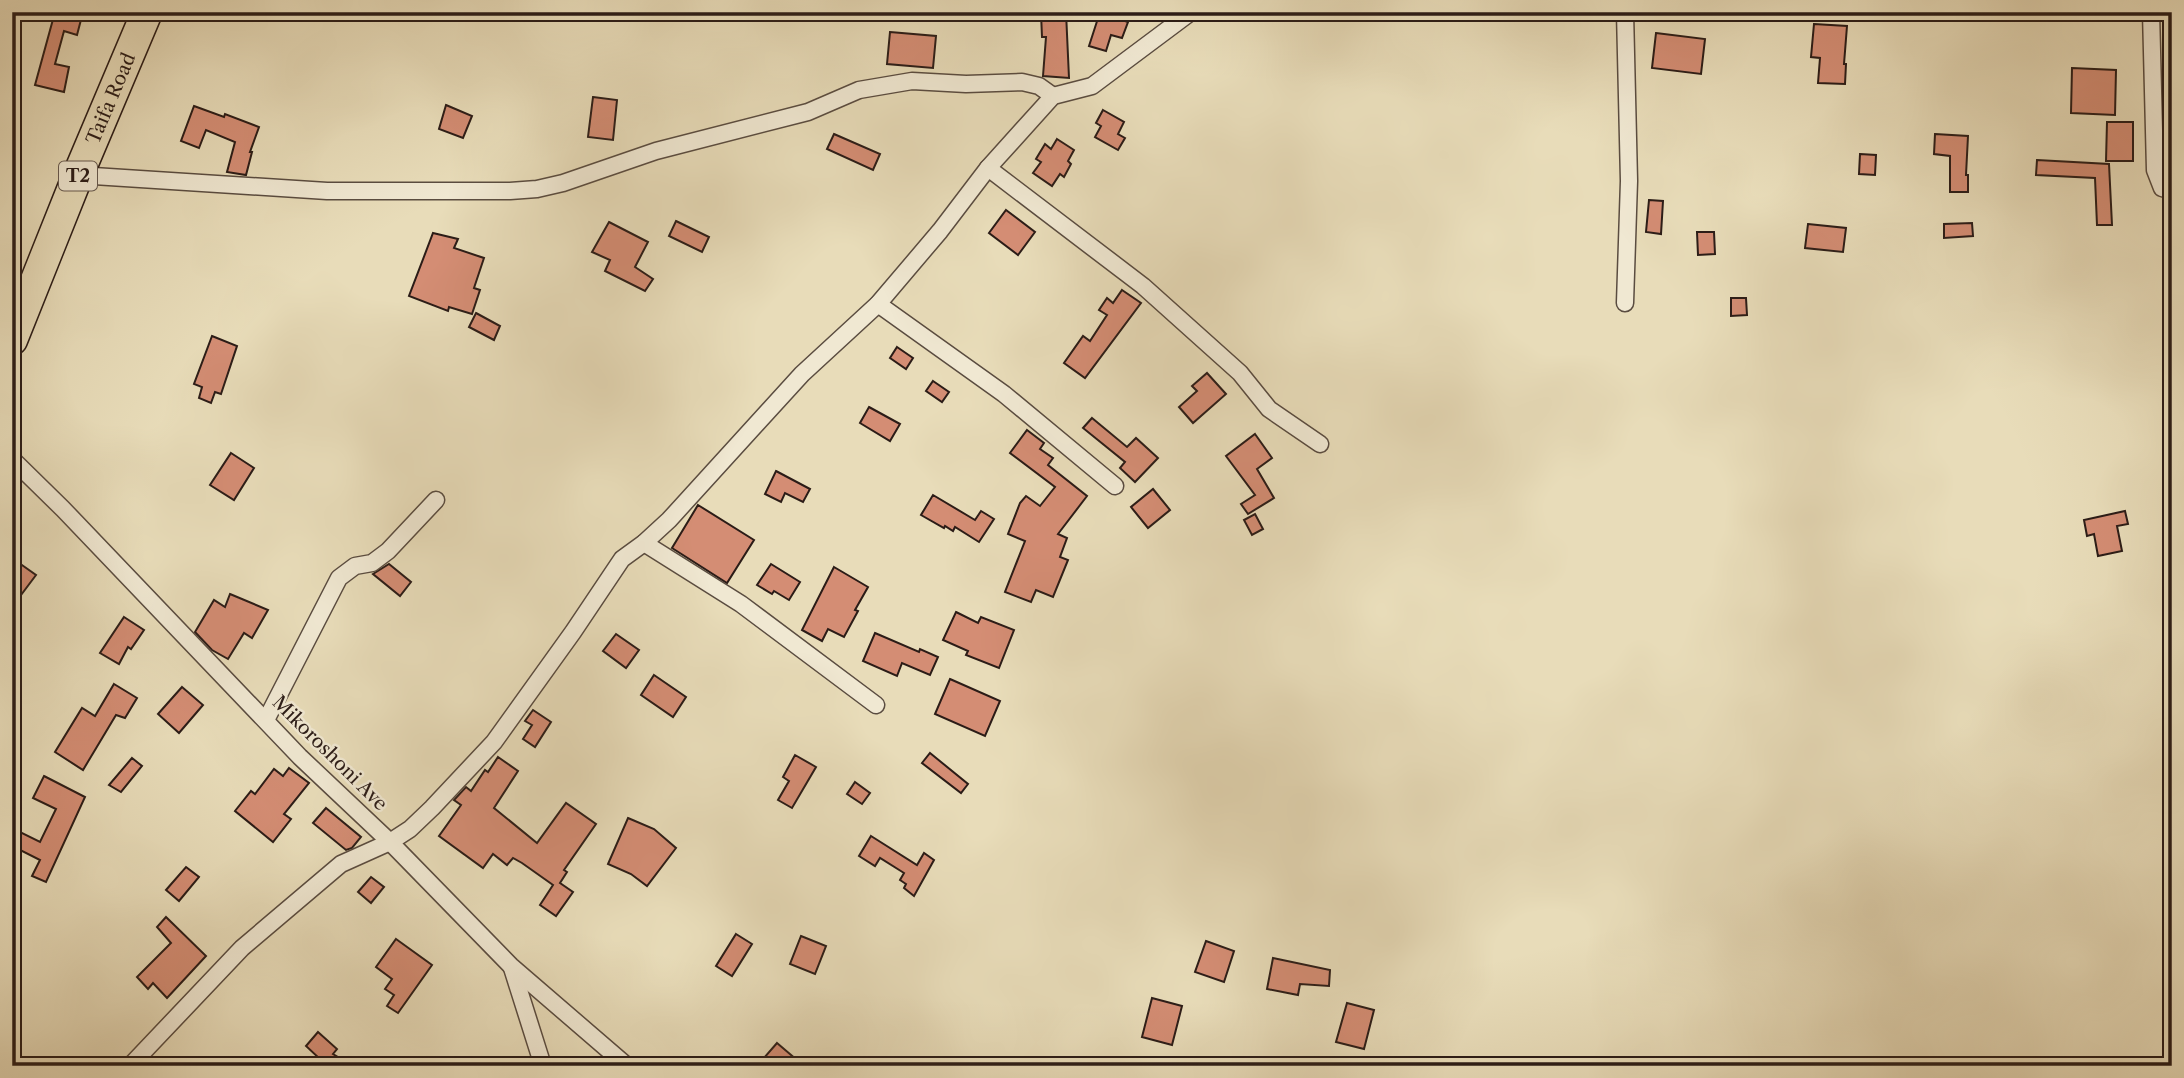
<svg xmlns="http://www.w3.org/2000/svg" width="2184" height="1078" viewBox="0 0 2184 1078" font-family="'Libre Caslon Text',serif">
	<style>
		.building { fill: #d48d74; stroke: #2b1c17; stroke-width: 2 }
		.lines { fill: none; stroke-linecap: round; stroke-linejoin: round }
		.street-casing { stroke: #5a4c40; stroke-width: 19 }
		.highway-casing { stroke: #2b1c17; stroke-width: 33 }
		.street { stroke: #f0e8d2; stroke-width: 16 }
		.highway { stroke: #e8dcb9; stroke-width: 30 }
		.labels { text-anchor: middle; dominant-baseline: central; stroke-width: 5; stroke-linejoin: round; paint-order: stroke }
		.shield { fill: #f0e8d2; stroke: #66594f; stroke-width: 2 }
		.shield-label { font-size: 18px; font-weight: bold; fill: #2b1c17 }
		.street-label { font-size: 19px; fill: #2b1c17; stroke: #f0e8d2 }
	</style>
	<rect width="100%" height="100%" fill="#e8dcb9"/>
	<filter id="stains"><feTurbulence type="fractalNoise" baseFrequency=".00286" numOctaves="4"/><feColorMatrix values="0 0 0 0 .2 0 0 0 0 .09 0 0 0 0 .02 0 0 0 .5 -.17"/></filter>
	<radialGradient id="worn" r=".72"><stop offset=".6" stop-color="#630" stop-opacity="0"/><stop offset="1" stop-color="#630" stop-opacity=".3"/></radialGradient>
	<!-- building -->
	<g class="building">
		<polygon points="55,12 83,12 77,35 64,31 55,64 69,67 64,92 35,85"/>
		<polygon points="1066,12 1069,78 1043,76 1046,37 1042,37 1041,13"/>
		<polygon points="1100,12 1128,22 1122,38 1111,35 1106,51 1089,46"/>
		<polygon points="1814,24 1847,26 1844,64 1846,64 1845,84 1818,83 1820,58 1811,57"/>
		<polygon points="890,32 936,36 933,68 887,64"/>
		<polygon points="1656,33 1705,39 1701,74 1652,68"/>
		<polygon points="2072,68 2116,70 2115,115 2071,113"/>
		<polygon points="593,97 617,100 613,140 588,137"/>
		<polygon points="446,105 472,116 463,138 439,129"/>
		<polygon points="194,106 224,117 225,114 259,127 250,152 252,152 246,175 227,172 235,142 206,130 199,148 181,141"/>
		<polygon points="1103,110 1124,122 1118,134 1125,138 1118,150 1095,137 1101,126 1096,123"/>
		<polygon points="2107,122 2133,122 2133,161 2106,161"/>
		<polygon points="834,134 880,154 873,170 827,149"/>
		<polygon points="1935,134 1968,136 1966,175 1968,175 1968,192 1950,192 1950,156 1934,154"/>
		<polygon points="1057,139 1074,150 1068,161 1071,164 1064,177 1060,174 1052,186 1033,173 1041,162 1036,159 1045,144 1051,149"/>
		<polygon points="1860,154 1876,155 1875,175 1859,174"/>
		<polygon points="2037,160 2109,164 2112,225 2097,225 2095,178 2036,175"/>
		<polygon points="1649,200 1663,201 1661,234 1646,232"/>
		<polygon points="1006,210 1035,232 1018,255 989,233"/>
		<polygon points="676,221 709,237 702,252 669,236"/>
		<polygon points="609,222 648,242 635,267 653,279 645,291 605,271 610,260 592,252"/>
		<polygon points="1972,223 1973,236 1944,238 1944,224"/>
		<polygon points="1808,224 1846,228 1843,252 1805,248"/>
		<polygon points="1697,232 1714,232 1715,254 1698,255"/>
		<polygon points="433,233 458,239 454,248 484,258 474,288 480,290 472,314 449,307 448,311 409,296"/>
		<polygon points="1122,290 1141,303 1085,378 1064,363 1083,336 1090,341 1107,315 1099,310 1107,298 1113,303"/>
		<polygon points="1731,298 1746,298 1747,315 1731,316"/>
		<polygon points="476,313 500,326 494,340 469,327"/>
		<polygon points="212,336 237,346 221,394 215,392 211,403 199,398 202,387 194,384"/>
		<polygon points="897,347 913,358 906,369 890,358"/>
		<polygon points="1207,373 1226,394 1193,423 1179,407 1197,391 1192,386"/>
		<polygon points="933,381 949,392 942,402 926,391"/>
		<polygon points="869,407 900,424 890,441 860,423"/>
		<polygon points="1092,418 1127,447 1136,438 1158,458 1135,482 1120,468 1125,462 1083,428"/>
		<polygon points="1027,430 1044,443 1040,449 1053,458 1048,465 1087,496 1058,534 1067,538 1060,557 1068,560 1053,597 1036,590 1031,602 1005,592 1025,541 1008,534 1020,503 1026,496 1040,506 1055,487 1010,453"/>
		<polygon points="1255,434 1272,458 1257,469 1274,498 1248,514 1241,504 1255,495 1226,456"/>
		<polygon points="231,453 254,468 234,500 210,485"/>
		<polygon points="776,471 810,489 803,502 785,493 781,502 765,494"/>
		<polygon points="1153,489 1170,510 1148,528 1131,507"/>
		<polygon points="933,495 975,520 981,511 994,519 979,542 955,527 953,531 945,526 944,528 921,515"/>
		<polygon points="698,505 754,540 727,583 672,548"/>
		<polygon points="2125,511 2128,524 2117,526 2122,551 2098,556 2094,534 2087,536 2084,520"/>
		<polygon points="1255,514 1263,529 1252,535 1244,520"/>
		<polygon points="12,558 36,575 12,607"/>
		<polygon points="389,564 411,582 400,596 373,574"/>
		<polygon points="771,564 800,582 789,600 774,591 772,594 757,585"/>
		<polygon points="834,567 868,587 855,610 858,611 844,637 828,629 822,641 802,630"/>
		<polygon points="230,594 268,610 252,638 244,633 228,659 212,650 195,632 214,600 225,607"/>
		<polygon points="956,612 978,623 981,617 1014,630 999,668 966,655 968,651 943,640"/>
		<polygon points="124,617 144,630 131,649 128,647 119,664 100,653"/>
		<polygon points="875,633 919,652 920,649 938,657 930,675 902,663 897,676 863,661"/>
		<polygon points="616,634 639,650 626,668 603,651"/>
		<polygon points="654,675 686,697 673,717 641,695"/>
		<polygon points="950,679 1000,701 985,736 935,714"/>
		<polygon points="114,684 137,698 125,718 116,715 83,770 55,752 82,708 95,716"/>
		<polygon points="182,687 203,705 179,733 158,714"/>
		<polygon points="533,710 551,722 535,747 523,739 532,725 525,721"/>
		<polygon points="930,753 968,784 961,793 922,763"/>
		<polygon points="795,755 816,767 792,808 778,800 789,781 783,777"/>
		<polygon points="498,757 518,771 494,808 537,843 566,803 596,824 564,870 567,872 560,883 573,892 556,916 540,905 553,885 522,863 513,858 507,865 493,854 483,868 439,836 461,805 454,800 466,787 471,791 485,770 488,772"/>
		<polygon points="132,758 142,766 121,792 109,785"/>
		<polygon points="289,768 309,783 284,814 291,819 273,842 235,811 251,791 255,794 274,769 283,776"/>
		<polygon points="44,776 85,797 46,882 32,876 40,860 12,846 12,828 40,842 56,809 33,798"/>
		<polygon points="855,782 870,793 862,804 847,794"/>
		<polygon points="326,808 361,837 352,848 346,850 313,823"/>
		<polygon points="628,818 654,829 676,848 647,886 631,874 608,864"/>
		<polygon points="871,836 917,865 924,853 934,860 914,896 904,888 906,884 900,880 904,873 880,858 875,866 859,856"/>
		<polygon points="186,867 199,877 179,901 166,890"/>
		<polygon points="371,877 384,887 371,903 358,892"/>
		<polygon points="166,917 206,956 167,998 153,983 148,989 137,977 171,943 157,927"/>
		<polygon points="736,934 752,944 732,976 716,966"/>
		<polygon points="801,936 826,946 815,974 790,964"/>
		<polygon points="396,939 432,965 398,1013 387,1006 394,995 385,989 392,979 376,967"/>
		<polygon points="1206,941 1234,951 1224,982 1195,972"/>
		<polygon points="1273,958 1330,970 1329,986 1300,984 1298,995 1267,989"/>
		<polygon points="1152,998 1182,1006 1172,1045 1142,1037"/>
		<polygon points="1347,1003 1374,1010 1364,1049 1336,1042"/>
		<polygon points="318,1032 337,1049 333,1054 353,1066 314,1066 320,1059 306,1046"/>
		<polygon points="777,1043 804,1066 757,1066"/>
	</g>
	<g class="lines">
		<!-- street casing -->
		<g class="street-casing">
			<g id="street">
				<polyline points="2151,12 2155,170 2162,188 2172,191"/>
				<polyline points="988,168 1143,286 1240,373 1269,409 1320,444"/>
				<polyline points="78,175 327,191 510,191 537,189 563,183 656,151 808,112 859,90 912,81 966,84 1022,82 1039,86 1053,96"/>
				<polyline points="1625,303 1629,181 1625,12"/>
				<polyline points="878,304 1004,394 1115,486"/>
				<polyline points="12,459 63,509 300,757 390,842 511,966 627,1066"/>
				<polyline points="644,543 741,604 876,705"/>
				<polyline points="266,720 339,578 355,566 372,563 388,551 436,500"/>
				<polyline points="512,968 543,1066"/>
				<polyline points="130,1066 242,948 341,864 390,842 410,829 432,808 494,742 573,632 622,559 644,543 669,520 802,374 878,304 940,231 988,168 1053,96 1092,86 1191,12"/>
			</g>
		</g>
		<!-- highway casing -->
		<g class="highway-casing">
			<g id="highway">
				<path id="s1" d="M12,340L78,175L147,12"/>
			</g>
		</g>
		<!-- street -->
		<use href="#street" class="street"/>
		<!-- highway -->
		<use href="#highway" class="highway"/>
	</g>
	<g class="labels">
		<!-- shield labels -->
		<rect class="shield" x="59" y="161.5" width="38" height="29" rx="5"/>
		<g class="shield-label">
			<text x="78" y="176">T2</text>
		</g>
		<!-- street labels -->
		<g class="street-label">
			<text stroke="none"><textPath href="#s1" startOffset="261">Taifa Road</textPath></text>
			<text transform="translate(330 753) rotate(45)">Mikoroshoni Ave</text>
		</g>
	</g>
	<!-- margin -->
	<rect width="2184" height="1078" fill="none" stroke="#e8dcb9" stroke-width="42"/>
	<rect x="14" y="14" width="2156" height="1050" fill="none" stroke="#2b1c17" stroke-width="3.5"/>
	<rect x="21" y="21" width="2142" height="1036" fill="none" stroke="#2b1c17" stroke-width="2"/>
	<rect width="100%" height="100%" filter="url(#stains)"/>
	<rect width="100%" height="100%" fill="url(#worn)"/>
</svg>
